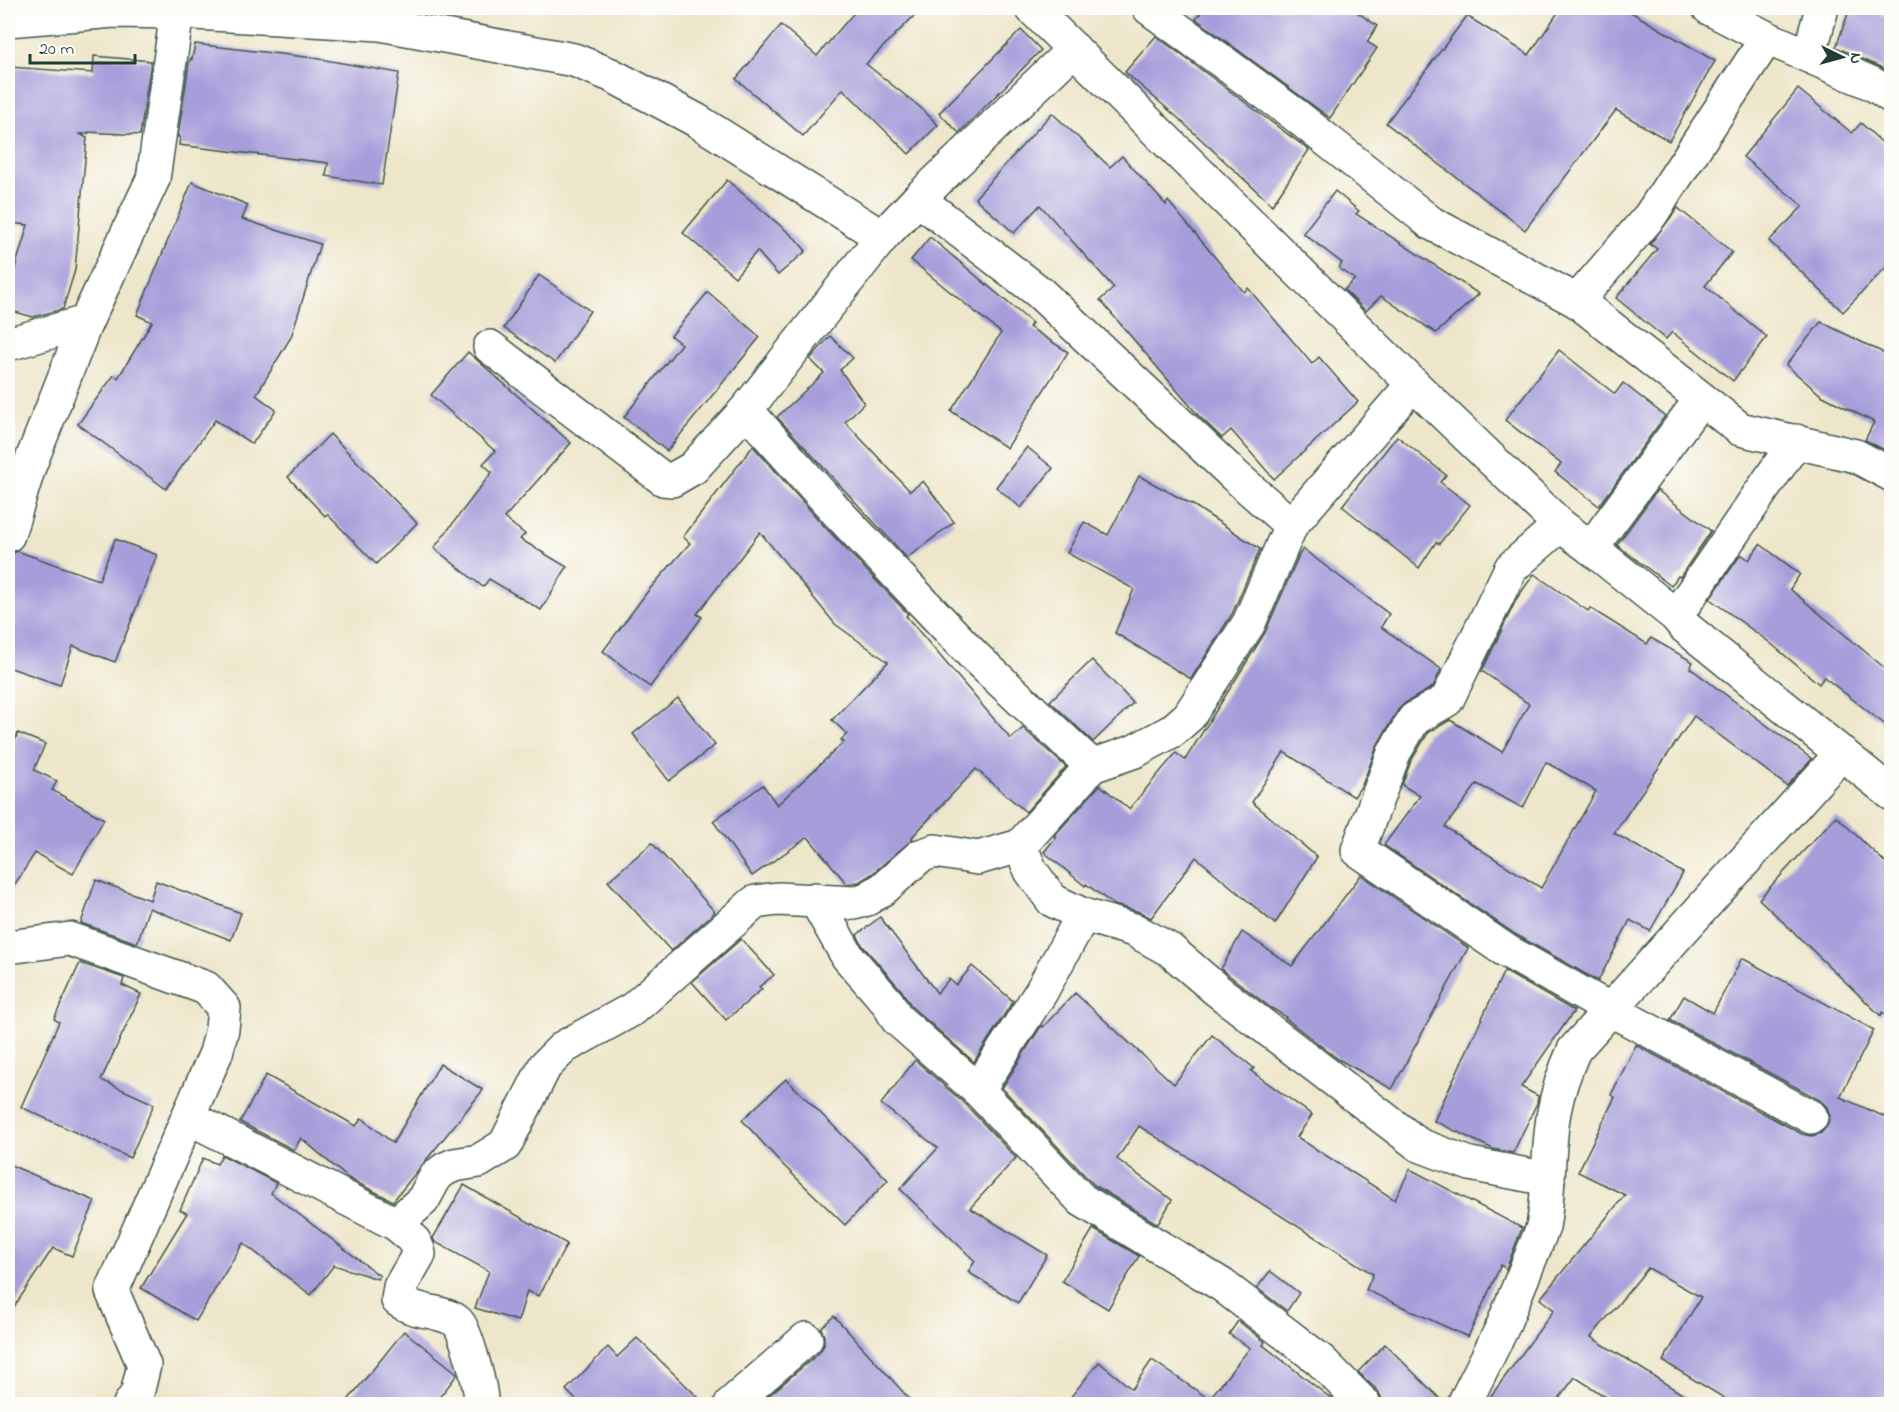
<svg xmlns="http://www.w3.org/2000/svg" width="1899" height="1412" viewBox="0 0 1899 1412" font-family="'Indie Flower',sans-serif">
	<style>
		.building { fill: #a69dda; fill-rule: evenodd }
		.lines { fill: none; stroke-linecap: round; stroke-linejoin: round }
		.minor-casing { stroke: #3e564a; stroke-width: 36 }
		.minor { stroke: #fff; stroke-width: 33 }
	</style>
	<rect width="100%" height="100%" fill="#fdfcf7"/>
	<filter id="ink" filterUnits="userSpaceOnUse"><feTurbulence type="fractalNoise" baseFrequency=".0167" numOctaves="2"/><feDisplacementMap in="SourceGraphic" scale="12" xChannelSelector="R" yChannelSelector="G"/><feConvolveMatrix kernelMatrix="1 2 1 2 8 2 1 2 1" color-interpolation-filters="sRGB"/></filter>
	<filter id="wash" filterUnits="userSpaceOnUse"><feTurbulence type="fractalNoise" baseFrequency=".008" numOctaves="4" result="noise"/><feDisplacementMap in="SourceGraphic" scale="24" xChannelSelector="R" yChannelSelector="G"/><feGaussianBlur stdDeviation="1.35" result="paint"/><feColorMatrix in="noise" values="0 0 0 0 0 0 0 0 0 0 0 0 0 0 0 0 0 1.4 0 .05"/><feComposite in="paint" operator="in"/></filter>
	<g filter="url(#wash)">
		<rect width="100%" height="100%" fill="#eee6ca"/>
		<g id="blocks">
			<!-- building -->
			<g class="building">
				<polygon points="858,8 922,8 866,64 921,108 938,125 909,154 843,89 803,136 736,79 781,25 817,56"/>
				<polygon points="1204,8 1351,8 1377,26 1367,42 1377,48 1330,118 1196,19"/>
				<polygon points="1561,8 1624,8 1715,61 1669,141 1616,110 1525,230 1386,123 1467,16 1529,55"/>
				<polygon points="1850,8 1862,8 1892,18 1892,74 1880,67 1836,47"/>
				<polygon points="1021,30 1041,50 959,133 939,113"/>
				<polygon points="1156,36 1309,150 1272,205 1178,118 1125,72"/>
				<polygon points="195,44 314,58 399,73 382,185 326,176 328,163 179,145 180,137 178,137 189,63 191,58 192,59"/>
				<polygon points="94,56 151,61 140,135 88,132 88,134 80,134 87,138 75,270 63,309 33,317 8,310 8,291 28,225 8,223 8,104 10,67 93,73"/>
				<polygon points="1798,89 1852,133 1861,123 1892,152 1892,261 1843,312 1769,241 1803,206 1743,157"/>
				<polygon points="1052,113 1110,167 1122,156 1166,205 1168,201 1244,292 1248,288 1312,364 1319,357 1358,402 1274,479 1231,430 1222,438 1198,415 1100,300 1114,288 1040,205 1014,233 975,198"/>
				<polygon points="727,180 796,239 806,251 778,275 757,251 735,277 683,233"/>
				<polygon points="192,182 248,205 242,219 320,244 291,337 256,395 276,410 252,444 215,420 166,489 78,424 114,375 118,378 152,322 137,315"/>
				<polygon points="1335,191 1359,211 1356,214 1479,294 1436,333 1381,296 1366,311 1344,290 1355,279 1339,268 1342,263 1303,233"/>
				<polygon points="1678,208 1732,252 1705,286 1767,337 1733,381 1672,332 1666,339 1616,298 1657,249 1650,244"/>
				<polygon points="930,237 1032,323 1029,327 1068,352 1007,448 951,411 1001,333 911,260"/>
				<polygon points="539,275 590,311 555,363 504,328"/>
				<polygon points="708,292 760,337 667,451 624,417 681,344 671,336"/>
				<polygon points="1821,322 1892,357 1892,454 1865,440 1874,422 1821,395 1786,365"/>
				<polygon points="830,336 853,358 840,370 864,403 845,422 910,491 923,481 954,522 907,558 777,417 824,373 810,359"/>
				<polygon points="1559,350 1615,394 1623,383 1665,416 1599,506 1555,472 1561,464 1505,420"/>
				<polygon points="468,352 571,443 504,518 525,534 520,539 567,567 541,610 489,579 483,587 434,548 492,472 483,464 495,451 431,395"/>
				<polygon points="330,434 417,523 376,564 327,514 325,516 288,477"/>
				<polygon points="1397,436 1446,475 1440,482 1470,505 1439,544 1436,542 1419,568 1342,506"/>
				<polygon points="753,446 825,527 908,614 906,616 1011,739 1023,728 1066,767 1026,812 976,769 912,837 913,839 872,874 859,882 847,884 808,837 752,876 713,821 763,785 777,805 844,742 841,740 847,734 832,720 888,662 835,624 760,532 697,614 702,617 650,687 603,651 648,591 690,543 683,537"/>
				<polygon points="1027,447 1053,468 1021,508 996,487"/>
				<polygon points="1139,476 1193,505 1260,549 1232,614 1191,679 1115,633 1134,589 1067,553 1084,522 1108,535"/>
				<polygon points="1657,490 1711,531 1680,577 1678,576 1671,586 1617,545"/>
				<polygon points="115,539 157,555 115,662 73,646 60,685 8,667 8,570 13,553 17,551 99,580"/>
				<polygon points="1760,544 1800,574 1790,589 1892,674 1892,730 1824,677 1819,684 1769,642 1710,599 1741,554 1749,560"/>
				<polygon points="1303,549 1389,614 1381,627 1441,669 1433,687 1405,703 1398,710 1378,744 1362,785 1354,797 1284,752 1252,802 1317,857 1275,924 1196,857 1151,918 1140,912 1114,905 1086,884 1085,886 1044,852 1056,837 1054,836 1100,785 1129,809 1176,753 1185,760 1265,633 1299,555"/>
				<path d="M1534,574L1588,611L1590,608L1647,644L1651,638L1693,662L1690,668L1812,759L1787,786L1694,716L1614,833L1683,873L1650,931L1630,920L1598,981L1515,934L1384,845L1420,796L1402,785L1411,761L1428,733L1450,720L1502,752L1529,704L1482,671L1517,598ZM1546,762L1596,791L1541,888L1445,827L1477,784L1523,808Z"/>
				<polygon points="1092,660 1133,703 1093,742 1050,701"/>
				<polygon points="678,698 715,745 669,781 633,734"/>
				<polygon points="18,733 45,744 34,770 57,781 52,790 104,819 73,874 35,853 8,895 8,757"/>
				<polygon points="1836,816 1892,869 1892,1019 1882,1012 1881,1016 1759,899"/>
				<polygon points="652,843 715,912 671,951 608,881"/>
				<polygon points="1361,875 1468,948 1392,1089 1338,1059 1285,1018 1286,1017 1271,1008 1221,969 1242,932 1292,966"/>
				<polygon points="96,880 150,900 156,881 241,913 231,940 149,908 137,943 81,923"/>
				<polygon points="880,917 937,993 949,979 956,985 972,966 1013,1001 974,1062 912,1007 902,991 863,946 857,935"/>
				<polygon points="741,939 774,975 759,987 762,989 726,1020 692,982"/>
				<polygon points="1742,958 1874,1030 1840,1097 1892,1120 1892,1404 1734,1404 1663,1361 1701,1297 1648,1268 1591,1337 1698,1404 1617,1404 1575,1377 1555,1404 1485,1404 1554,1310 1540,1299 1625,1195 1578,1172 1615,1097 1611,1095 1636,1045 1802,1134 1812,1136 1821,1133 1827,1126 1830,1116 1827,1107 1820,1100 1670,1020 1684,996 1713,1013"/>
				<polygon points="80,963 124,978 122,985 141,994 101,1080 154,1104 130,1158 21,1107 59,1022 54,1019"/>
				<polygon points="1504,971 1574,1011 1521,1087 1538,1096 1537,1103 1513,1153 1493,1149 1434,1121"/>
				<polygon points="1075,993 1174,1084 1212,1035 1254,1068 1251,1071 1312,1115 1297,1137 1395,1200 1410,1169 1522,1228 1506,1269 1501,1265 1468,1337 1366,1290 1373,1274 1139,1126 1117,1159 1172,1200 1158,1224 1094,1185 1002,1088 1041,1026 1043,1027"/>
				<polygon points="915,1060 965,1104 1016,1158 970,1208 1047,1255 1018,1303 968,1272 975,1261 900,1189 938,1148 881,1104"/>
				<polygon points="440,1064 483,1090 393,1201 348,1178 301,1138 294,1150 240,1122 266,1075 356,1126 362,1118 393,1143"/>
				<polygon points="786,1079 888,1180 845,1225 783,1165 742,1120"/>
				<polygon points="222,1155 276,1183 271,1193 380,1276 378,1279 334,1265 311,1295 243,1243 196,1321 141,1288 187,1213 180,1210 203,1158 217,1164"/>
				<polygon points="8,1164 95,1201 72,1256 53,1248 8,1316"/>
				<polygon points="464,1185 567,1244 539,1296 527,1291 518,1321 475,1308 489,1271 435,1242 433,1238"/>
				<polygon points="1093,1229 1139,1256 1108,1309 1062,1281"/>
				<polygon points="1270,1271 1299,1293 1287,1311 1257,1288"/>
				<polygon points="834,1316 914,1404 759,1404 819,1353 824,1345 824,1336 821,1328"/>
				<polygon points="1238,1321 1265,1342 1263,1345 1338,1404 1065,1404 1099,1362 1132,1389 1152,1360 1209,1399 1250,1348 1229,1334"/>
				<polygon points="404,1331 457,1373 457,1375 434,1404 345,1404"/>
				<polygon points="637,1338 705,1404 580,1404 566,1390 608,1347 617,1357"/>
				<polygon points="1385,1344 1445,1404 1382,1404 1382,1399 1378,1391 1358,1372"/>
			</g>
		</g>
	</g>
	<g filter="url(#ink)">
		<use href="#blocks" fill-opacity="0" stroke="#3e564a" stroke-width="1.5"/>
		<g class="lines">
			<!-- minor casing -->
			<g class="minor-casing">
				<g id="minor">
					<polyline points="1032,8 1413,384 1560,525 1591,548 1676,616 1685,627 1892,794"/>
					<polyline points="1149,8 1294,114 1431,223 1577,301 1740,429 1856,456 1892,475"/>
					<polyline points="1709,8 1767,38 1873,84 1892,97"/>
					<polyline points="8,20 114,11 177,12 380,24 574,60 611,75 696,120 882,237"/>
					<polyline points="1809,56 1822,8"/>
					<polyline points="918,199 1039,292 1234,475 1291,525"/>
					<polyline points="1577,301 1650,216 1767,38"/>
					<polyline points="8,344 86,322"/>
					<polyline points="490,347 663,479 672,480 693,468 746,410 882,237 918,199 1074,49"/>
					<polyline points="746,410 839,514 975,657 1092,766"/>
					<polyline points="1560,525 1511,568 1447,700 1414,719 1394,753 1358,850 1505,950 1611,1010 1811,1117"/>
					<polyline points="8,535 29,467 86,322 153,179 177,12"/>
					<polyline points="1591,548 1701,399"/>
					<polyline points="1676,616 1796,441"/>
					<polyline points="1020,846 1031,871 1052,900 1083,915 1134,930 1170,950 1218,991 1419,1145 1470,1164 1548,1179"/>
					<polyline points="815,899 848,957 888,1003 897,1019 978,1090 1082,1200 1222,1285 1320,1360 1364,1404"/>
					<polyline points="8,947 70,939 206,988 224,1008 222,1029 216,1053 112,1291 144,1365 137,1394 130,1404"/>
					<polyline points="978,1090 1041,992 1083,915"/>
					<path d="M188,1117L396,1224C407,1233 416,1239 419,1254L400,1287L398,1300C414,1312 434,1310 451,1318C454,1319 457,1321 459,1324C466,1333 483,1392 481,1404"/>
					<polyline points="396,1224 423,1200 436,1176 445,1169 454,1165 479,1161 505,1145 545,1066 564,1047 633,1009 755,902 778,899 854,903 867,899 883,889 920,856 935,851 978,858 1020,846 1092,766 1135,751 1172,731 1189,716 1249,623 1291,525 1413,384"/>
					<polyline points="731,1404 806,1339"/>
					<path d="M1464,1404L1502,1328L1543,1227C1550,1189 1547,1149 1554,1112C1558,1090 1565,1070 1574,1050L1842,753"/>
				</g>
			</g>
			<!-- minor -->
			<use href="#minor" class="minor"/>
		</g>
	</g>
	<!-- margin -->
	<rect width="1899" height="1412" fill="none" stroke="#fdfcf7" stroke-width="30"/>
	<!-- north arrow -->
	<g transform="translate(1842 57) rotate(95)" stroke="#fdfcf7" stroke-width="4.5" paint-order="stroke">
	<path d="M0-4.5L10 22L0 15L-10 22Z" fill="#1f3d34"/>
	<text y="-9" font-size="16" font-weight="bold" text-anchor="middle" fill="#1f3d34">N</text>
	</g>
	<!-- scale -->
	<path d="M30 54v9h105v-9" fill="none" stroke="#1f3d34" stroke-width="3"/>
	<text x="39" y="54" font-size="18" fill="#1f3d34" stroke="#fdfcf7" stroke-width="4.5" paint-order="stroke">20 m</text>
</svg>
